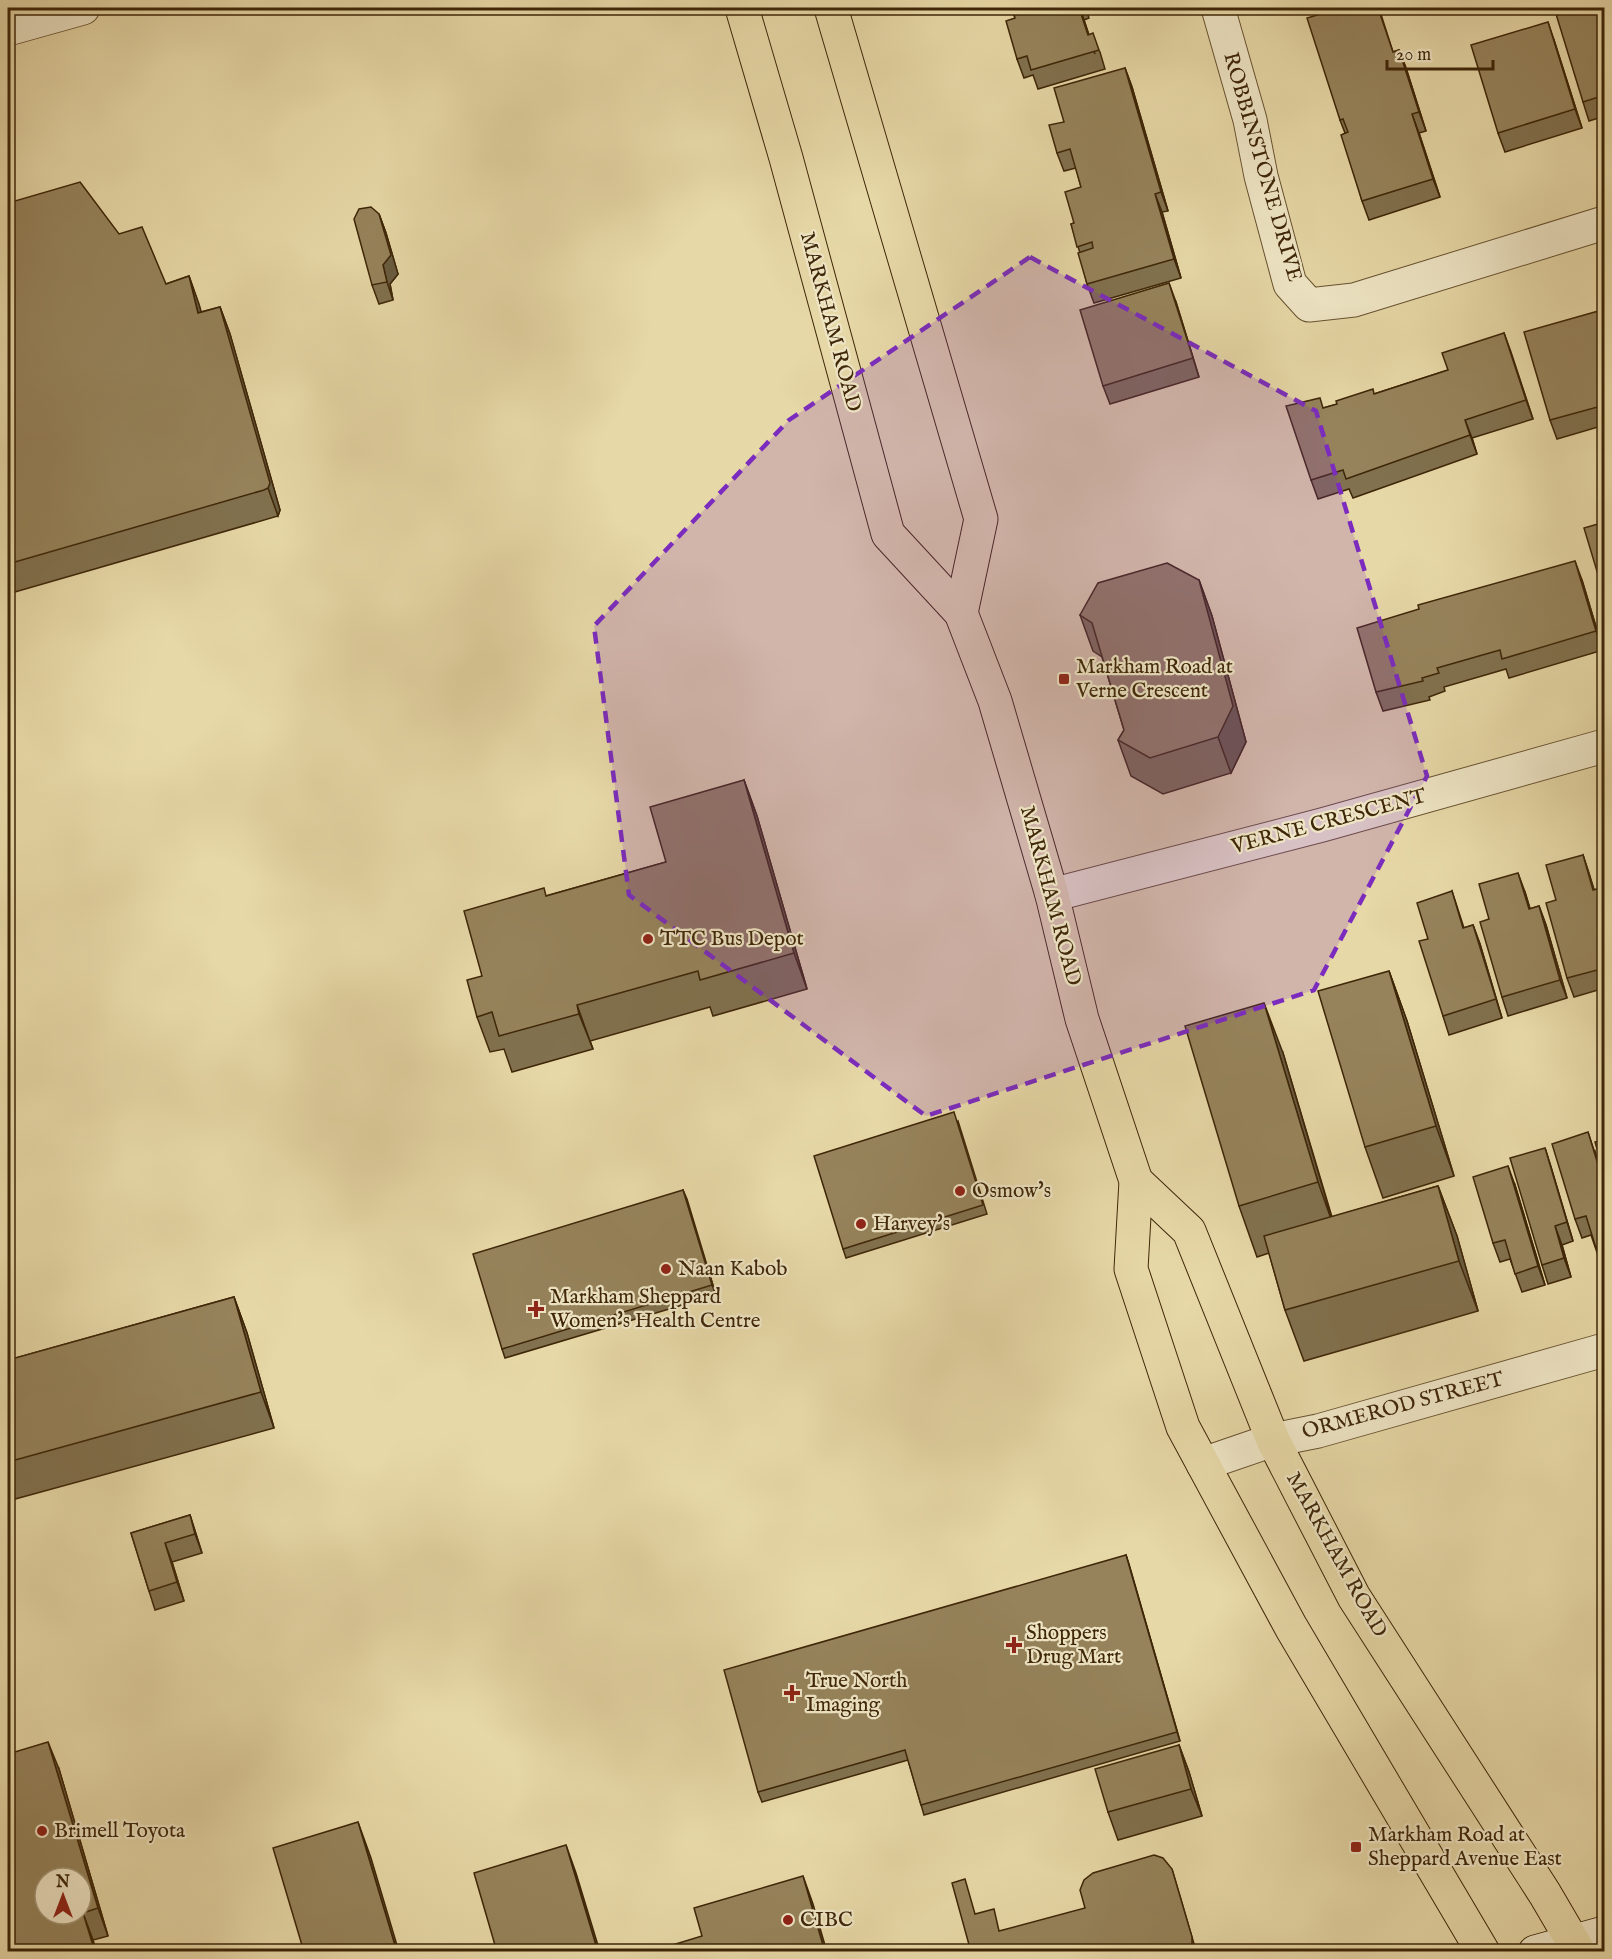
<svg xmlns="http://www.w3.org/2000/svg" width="1612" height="1959" viewBox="0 0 1612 1959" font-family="'IM FELL English',serif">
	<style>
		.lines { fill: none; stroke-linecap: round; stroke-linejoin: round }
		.street-casing { stroke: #685230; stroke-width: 35 }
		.secondary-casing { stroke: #3e2608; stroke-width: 35 }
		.primary-casing { stroke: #3e2608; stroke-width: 35 }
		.street { stroke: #efe6c6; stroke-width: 33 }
		.secondary { stroke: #efe6c6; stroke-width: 33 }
		.primary { stroke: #e7d8a7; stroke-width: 33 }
		.wall { fill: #81714e; stroke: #3e2608; stroke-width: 1.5 }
		.shaded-wall { fill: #695c40; stroke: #3e2608; stroke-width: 1.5 }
		.building { fill: #96835b; stroke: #3e2608; stroke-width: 1.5; fill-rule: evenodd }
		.marked { fill: #7b2cbf; fill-opacity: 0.2; stroke: #7b2cbf; stroke-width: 4.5; stroke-dasharray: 12 8; stroke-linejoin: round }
		.poi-dot { fill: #8f2418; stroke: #efe6c6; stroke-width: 2 }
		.labels { text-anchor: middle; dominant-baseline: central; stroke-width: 4.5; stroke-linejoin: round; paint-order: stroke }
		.street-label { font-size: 21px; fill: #3e2608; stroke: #efe6c6 }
		.poi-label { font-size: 21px; fill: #3e2608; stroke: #efe6c6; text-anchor: start }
	</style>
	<rect width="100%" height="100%" fill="#e7d8a7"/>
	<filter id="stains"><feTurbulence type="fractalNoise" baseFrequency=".00333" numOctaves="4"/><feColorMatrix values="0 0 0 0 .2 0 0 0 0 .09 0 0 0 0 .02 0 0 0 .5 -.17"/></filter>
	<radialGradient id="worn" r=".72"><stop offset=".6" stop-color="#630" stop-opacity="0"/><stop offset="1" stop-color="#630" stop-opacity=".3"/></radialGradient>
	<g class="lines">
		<!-- street casing -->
		<g class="street-casing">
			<g id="street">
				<polyline points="1218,8 1250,120 1261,176 1290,284 1309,305 1354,300 1604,223"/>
				<polyline points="8,29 83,8"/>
				<polyline points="1052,895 1322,825 1604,746"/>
				<polyline points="1203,1464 1273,1440 1318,1431 1604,1350"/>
			</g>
		</g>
		<!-- secondary casing -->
		<g class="secondary-casing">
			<polyline id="secondary" points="1535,1952 1604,1933"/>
		</g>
		<!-- primary casing -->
		<g class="primary-casing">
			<g id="primary">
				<polyline points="742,8 786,158 888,534 961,613 995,701 1052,895 1082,1019 1136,1181 1131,1269 1183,1427 1291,1627 1483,1952"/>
				<polyline points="831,8 981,519 961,613"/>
				<polyline points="1136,1181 1189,1231 1273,1440 1354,1597 1545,1894 1579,1952"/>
			</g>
		</g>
		<!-- street -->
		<use href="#street" class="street"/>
		<!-- secondary -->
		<use href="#secondary" class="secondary"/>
		<!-- primary -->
		<use href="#primary" class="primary"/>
	</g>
	<!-- wall -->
	<g class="wall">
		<polygon points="1012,8 1086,8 1089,18 1084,20 1089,35 1100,52 1105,69 1038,89 1033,75 1024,78 1017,59 1015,18"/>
		<polygon points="1341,8 1379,8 1393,52 1399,50 1406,68 1426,131 1419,133 1440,197 1369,220 1362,201 1345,133 1340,120"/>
		<polygon points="1605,8 1605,116 1589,121 1583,102"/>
		<polygon points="1554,40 1582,128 1505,152 1498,133"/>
		<polygon points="1125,68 1132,87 1168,211 1162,212 1181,278 1094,303 1087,284 1080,253 1071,224 1074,223 1081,187 1076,168 1064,171 1057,153 1064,122"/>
		<polygon points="8,203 119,234 166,284 189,276 201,312 220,307 230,334 280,510 278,516 8,594"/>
		<polygon points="379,214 386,233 398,274 390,284 393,300 379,304 372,285"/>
		<polygon points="1176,302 1199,377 1110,404 1103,386"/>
		<polygon points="1602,310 1605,318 1605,425 1557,439 1550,420"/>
		<polygon points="1504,333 1533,419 1472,438 1477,454 1353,498 1349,489 1318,499 1311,480 1323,408 1374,394 1448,370"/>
		<polygon points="1199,580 1212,616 1246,742 1231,773 1163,794 1131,776 1118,740 1124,730 1102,657 1093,651 1080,615"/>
		<polygon points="1582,580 1603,650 1509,678 1506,669 1444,687 1445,691 1429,697 1430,700 1383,711 1376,692"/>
		<polygon points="744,780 757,816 807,989 713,1016 710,1007 590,1041 593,1049 512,1072 504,1049 490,1052 477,1017 482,976 546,896 666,862"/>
		<polygon points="1583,855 1594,890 1605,888 1605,988 1574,997 1567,978 1556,900"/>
		<polygon points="1452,891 1464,928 1473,925 1480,944 1502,1018 1449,1035 1443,1016 1428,939"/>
		<polygon points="1525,892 1530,909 1539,906 1546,925 1567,998 1508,1016 1502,997 1489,919"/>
		<polygon points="1389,971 1407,1021 1454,1176 1383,1198 1365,1147"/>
		<polygon points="1283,1053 1332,1217 1438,1186 1457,1236 1478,1311 1304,1361 1285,1310 1269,1253 1257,1257 1239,1206"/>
		<polygon points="958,1121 987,1214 846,1258 843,1249"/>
		<polygon points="1545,1148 1551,1167 1573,1241 1562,1245 1571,1277 1548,1284 1542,1265"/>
		<polygon points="1595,1151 1605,1184 1605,1267 1602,1267 1591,1235 1582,1238 1575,1219"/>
		<polygon points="1515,1185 1545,1285 1522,1292 1510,1259 1500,1262 1493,1243"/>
		<polygon points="683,1190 716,1295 505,1358 502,1349"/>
		<polygon points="234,1297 247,1333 274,1428 8,1501 8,1360"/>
		<polygon points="190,1515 202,1553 172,1562 184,1601 155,1610 149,1591 131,1533"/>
		<polygon points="1126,1555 1180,1741 924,1815 908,1760 762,1802 758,1792"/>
		<polygon points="1179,1745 1189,1772 1202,1816 1118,1840 1108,1812"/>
		<polygon points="59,1769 108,1936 93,1940 96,1952 8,1952"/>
	</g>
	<!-- shaded-wall -->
	<g class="shaded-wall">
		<polygon points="1080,8 1084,20 1095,54 1088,35"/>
		<polygon points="1548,22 1554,40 1582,128 1575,109"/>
		<polygon points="1399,50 1406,68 1426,131 1419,112"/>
		<polygon points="1125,68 1132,87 1168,211 1161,192"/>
		<polygon points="1412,114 1419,133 1440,197 1433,179"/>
		<polygon points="1155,194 1162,212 1181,278 1174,259"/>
		<polygon points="379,214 386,233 398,274 390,284 393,300 387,282 383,265"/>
		<polygon points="189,276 199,304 209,340 198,313"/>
		<polygon points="1169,283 1176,302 1199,377 1193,358"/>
		<polygon points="220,307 230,334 280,510 278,516 268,488"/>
		<polygon points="1504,333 1511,352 1533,419 1526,400"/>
		<polygon points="1465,420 1472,438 1477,454 1470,435"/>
		<polygon points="1575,561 1582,580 1603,650 1596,631"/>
		<polygon points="1199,580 1212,616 1246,742 1231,773 1218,737"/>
		<polygon points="744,780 757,816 807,989 794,953"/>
		<polygon points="1583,855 1589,873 1600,909 1593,890"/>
		<polygon points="1518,873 1525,892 1536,928 1529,909"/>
		<polygon points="1539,906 1546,925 1567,998 1560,980"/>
		<polygon points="1473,925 1480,944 1502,1018 1496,999"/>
		<polygon points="1389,971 1407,1021 1454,1176 1436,1126"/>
		<polygon points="1264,1003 1283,1053 1336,1233 1318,1182"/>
		<polygon points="577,1005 590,1041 593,1049 579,1014"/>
		<polygon points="1588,1132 1605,1184 1605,1187"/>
		<polygon points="1545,1148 1551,1167 1573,1241 1567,1222"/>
		<polygon points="1508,1166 1515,1185 1545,1285 1538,1266"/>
		<polygon points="1438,1186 1457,1236 1478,1311 1459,1261"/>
		<polygon points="683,1190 687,1199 716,1295 712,1285"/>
		<polygon points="1555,1226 1562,1245 1571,1277 1564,1258"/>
		<polygon points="234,1297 247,1333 274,1428 261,1392"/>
		<polygon points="190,1515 202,1553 195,1534"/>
		<polygon points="165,1543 172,1562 184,1601 177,1582"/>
		<polygon points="1126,1555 1129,1564 1180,1741 1177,1732"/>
		<polygon points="48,1742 59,1769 108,1936 98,1908"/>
		<polygon points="1179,1745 1189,1772 1202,1816 1191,1789"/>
		<polygon points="358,1822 371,1858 399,1952 397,1952"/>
		<polygon points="566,1845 576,1873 600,1952 598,1952"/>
		<polygon points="1172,1869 1195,1947 1195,1952 1188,1952"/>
		<polygon points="803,1876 813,1904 827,1952 825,1952"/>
		<polygon points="83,1913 93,1940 96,1952 95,1952"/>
	</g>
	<!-- building -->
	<g class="building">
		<polygon points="1012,8 1079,8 1088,35 1093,33 1099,50 1031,70 1027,56 1017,59 1006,21 1015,18"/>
		<polygon points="1341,8 1378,8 1393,52 1399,50 1419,112 1412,114 1433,179 1362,201 1341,135 1348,132 1343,119 1340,120 1307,18"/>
		<polygon points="1579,8 1605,8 1605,95 1583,102 1556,14"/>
		<polygon points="1548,22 1575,109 1498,133 1471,45"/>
		<polygon points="1125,68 1161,192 1155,194 1174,259 1087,284 1078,253 1093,248 1092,242 1077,247 1071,224 1074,223 1065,192 1081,187 1070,149 1057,153 1049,125 1064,122 1054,88"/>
		<polygon points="80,182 119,234 142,227 166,284 189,276 198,313 220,307 270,483 268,488 264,490 8,564 8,203"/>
		<polygon points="371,207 379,214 391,255 383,265 387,282 372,285 354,219 359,209"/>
		<polygon points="1169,283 1193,358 1103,386 1080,310"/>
		<polygon points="1602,310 1605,320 1605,405 1550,420 1524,332"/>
		<polygon points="1504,333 1526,400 1465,420 1470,435 1346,479 1343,470 1311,480 1286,406 1320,398 1323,408 1337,404 1336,401 1373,389 1374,394 1448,370 1442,353"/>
		<polygon points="1605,522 1605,598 1584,528"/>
		<polygon points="1575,561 1596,631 1502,659 1500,650 1437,668 1439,673 1422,678 1423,681 1376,692 1357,628 1419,609 1418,605"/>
		<polygon points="1167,563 1199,580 1233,706 1218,737 1150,758 1118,740 1124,730 1092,623 1080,615 1098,583"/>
		<polygon points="744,780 794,953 700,980 698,971 577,1005 579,1014 499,1036 492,1012 477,1017 467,980 482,976 464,911 544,888 546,896 666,862 650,807"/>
		<polygon points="1605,815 1605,834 1599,817"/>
		<polygon points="1605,848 1605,867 1599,849"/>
		<polygon points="1583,855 1593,890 1604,887 1605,889 1605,968 1567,978 1546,903 1556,900 1546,865"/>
		<polygon points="1518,873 1529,909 1539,906 1560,980 1502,997 1480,922 1489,919 1479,884"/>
		<polygon points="1452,891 1463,928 1473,925 1496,999 1443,1016 1419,941 1428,939 1417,903"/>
		<polygon points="1389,971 1436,1126 1365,1147 1318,991"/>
		<polygon points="1264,1003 1318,1182 1239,1206 1185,1026"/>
		<polygon points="954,1112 983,1205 843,1249 814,1156"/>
		<polygon points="1588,1132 1605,1187 1605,1246 1596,1248 1586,1216 1575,1219 1552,1144"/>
		<polygon points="1605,1139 1605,1176 1595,1142"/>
		<polygon points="1545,1148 1567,1222 1555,1226 1564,1258 1542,1265 1510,1158"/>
		<polygon points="1508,1166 1538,1266 1515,1274 1505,1240 1493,1243 1473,1177"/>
		<polygon points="1438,1186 1459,1261 1285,1310 1264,1236"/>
		<polygon points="683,1190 712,1285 502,1349 473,1254"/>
		<polygon points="234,1297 261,1392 8,1462 8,1360"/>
		<polygon points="190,1515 195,1534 165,1543 177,1582 149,1591 131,1533"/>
		<polygon points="1126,1555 1177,1732 921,1805 905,1750 758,1792 724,1670"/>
		<path d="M48,1742L98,1908L83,1913L95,1952H8V1754ZM45,1878H81V1914H45Z"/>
		<polygon points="1179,1745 1191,1789 1108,1812 1095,1769"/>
		<polygon points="358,1822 397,1952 304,1952 273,1848"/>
		<polygon points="566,1845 598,1952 497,1952 474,1873"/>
		<polygon points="1154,1855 1163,1858 1172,1869 1192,1937 1192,1947 1188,1952 971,1952 952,1883 965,1879 975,1914 994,1909 999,1931 1085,1908 1080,1890 1084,1880 1093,1873"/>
		<polygon points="803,1876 825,1952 670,1952 669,1946 702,1936 694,1908"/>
	</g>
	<!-- marked area -->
	<path class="marked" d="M1030,257L1316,411L1427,776L1314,990L926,1116L629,895L594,626L789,420Z"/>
	<!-- markers -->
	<g class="poi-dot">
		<rect x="1058" y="673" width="12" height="12" rx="3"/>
		<circle cx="648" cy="939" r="6"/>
		<circle cx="960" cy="1191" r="6"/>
		<circle cx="861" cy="1224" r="6"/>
		<circle cx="666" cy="1269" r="6"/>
		<path d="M533 1300h6v6h6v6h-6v6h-6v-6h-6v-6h6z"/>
		<path d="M1011 1636h6v6h6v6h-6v6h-6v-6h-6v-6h6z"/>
		<path d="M789 1684h6v6h6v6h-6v6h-6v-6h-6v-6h6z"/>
		<circle cx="42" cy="1831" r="6"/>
		<rect x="1350" y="1841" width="12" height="12" rx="3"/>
		<circle cx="788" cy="1920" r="6"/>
	</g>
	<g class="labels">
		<!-- street labels -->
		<g class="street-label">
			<text transform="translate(1262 167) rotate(74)">ROBBINSTONE DRIVE</text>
			<text transform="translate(830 322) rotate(75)">MARKHAM ROAD</text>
			<text transform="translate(1329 822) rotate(-15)">VERNE CRESCENT</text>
			<text transform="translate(1050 896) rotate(75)">MARKHAM ROAD</text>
			<text transform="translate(1403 1406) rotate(-15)">ORMEROD STREET</text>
			<text transform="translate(1336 1555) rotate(61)">MARKHAM ROAD</text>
		</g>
		<!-- poi labels -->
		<g class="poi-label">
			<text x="1076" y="667">Markham Road at<tspan x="1076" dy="24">Verne Crescent</tspan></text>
			<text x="660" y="939">TTC Bus Depot</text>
			<text x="972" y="1191">Osmow's</text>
			<text x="873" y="1224">Harvey's</text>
			<text x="678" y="1269">Naan Kabob</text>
			<text x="550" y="1297">Markham Sheppard<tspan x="550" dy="24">Women's Health Centre</tspan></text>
			<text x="1026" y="1633">Shoppers<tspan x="1026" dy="24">Drug Mart</tspan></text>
			<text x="806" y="1681">True North<tspan x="806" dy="24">Imaging</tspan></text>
			<text x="54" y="1831">Brimell Toyota</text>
			<text x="1368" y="1835">Markham Road at<tspan x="1368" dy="24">Sheppard Avenue East</tspan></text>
			<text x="800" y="1920">CIBC</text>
		</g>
	</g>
	<!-- margin -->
	<rect width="1612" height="1959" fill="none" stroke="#e7d8a7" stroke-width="30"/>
	<rect x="9" y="9" width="1594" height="1941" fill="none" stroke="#3e2608" stroke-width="3"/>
	<rect x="15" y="15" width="1582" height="1929" fill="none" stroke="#3e2608" stroke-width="1.5"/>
	<!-- north arrow -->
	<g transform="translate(63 1896)"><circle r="28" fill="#efe6c6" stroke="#a8997a" stroke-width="1.5"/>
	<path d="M0-4.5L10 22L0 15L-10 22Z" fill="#8f2418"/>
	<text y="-9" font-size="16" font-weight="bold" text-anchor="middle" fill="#3e2608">N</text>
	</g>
	<!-- scale -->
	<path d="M1387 60v9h106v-9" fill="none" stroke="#3e2608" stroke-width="3"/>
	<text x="1396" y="60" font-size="18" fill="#3e2608" stroke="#efe6c6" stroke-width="4.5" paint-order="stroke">20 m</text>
	<rect width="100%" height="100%" filter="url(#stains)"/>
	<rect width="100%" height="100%" fill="url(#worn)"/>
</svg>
